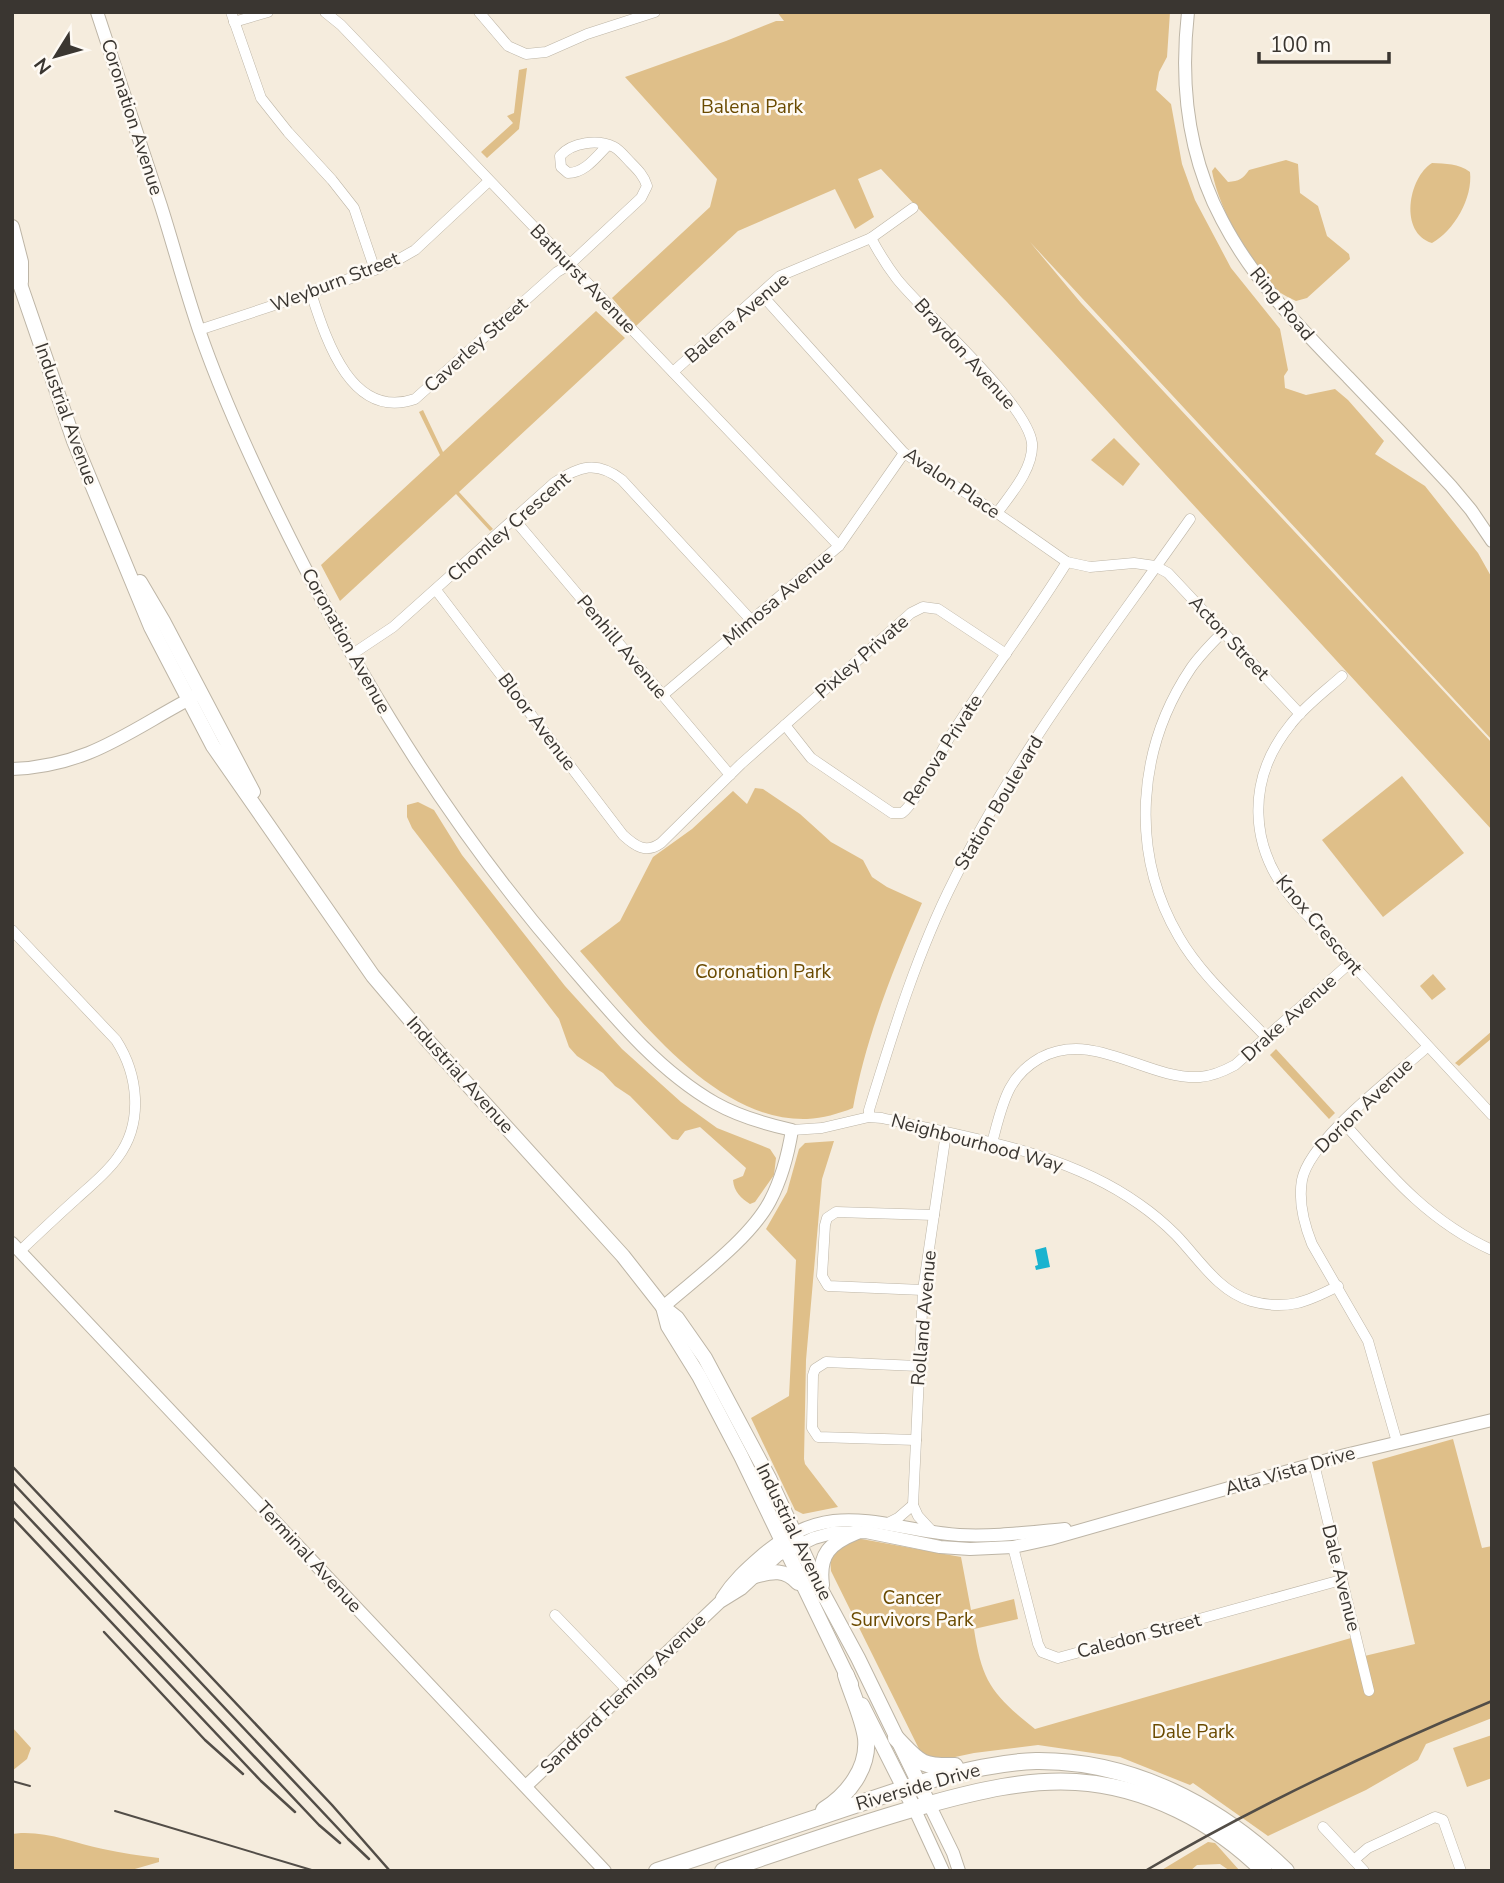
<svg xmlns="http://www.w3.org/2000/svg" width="1504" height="1883" viewBox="0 0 1504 1883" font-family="'Nunito Sans',sans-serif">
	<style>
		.green { fill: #dfbf89 }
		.water { fill: #1ab3cf }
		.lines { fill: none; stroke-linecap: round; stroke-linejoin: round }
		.minor-casing { stroke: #bdb5a6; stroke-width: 11 }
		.tertiary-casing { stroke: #bdb5a6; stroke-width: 14 }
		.secondary-casing { stroke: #bdb5a6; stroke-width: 16 }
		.primary-casing { stroke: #bdb5a6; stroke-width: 18 }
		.minor { stroke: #fff; stroke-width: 10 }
		.tertiary { stroke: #fff; stroke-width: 12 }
		.secondary { stroke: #fff; stroke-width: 14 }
		.primary { stroke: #fff; stroke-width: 16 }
		.tram { stroke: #524d47; stroke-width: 2 }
		.rail { stroke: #524d47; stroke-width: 2.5 }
		.labels { text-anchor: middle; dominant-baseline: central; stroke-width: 5; stroke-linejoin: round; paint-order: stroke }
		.park-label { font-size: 19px; fill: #6a4a00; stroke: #fefaf4 }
		.street-label { font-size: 19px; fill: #3a3631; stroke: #fefaf4 }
	</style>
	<rect width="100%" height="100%" fill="#f5ecdd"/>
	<!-- green -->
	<g class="green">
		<polygon points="777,12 1170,12 1167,57 1159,72 1156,90 1171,104 1182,164 1195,200 1231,268 1280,329 1288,370 1284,376 1285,388 1306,395 1335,389 1348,400 1384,441 1375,454 1425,486 1478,553 1492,578 1492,740 1030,242 1081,303 1492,743 1492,830 1007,302 881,169 858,179 874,217 855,229 835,189 738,231 636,326 612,298 710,207 717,179 625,77 726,41 776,21 784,21"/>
		<polygon points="527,68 519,129 487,158 481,152 513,123 507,116 514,113 519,70"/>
		<path d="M1286,160L1298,164L1300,193L1318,206L1327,236L1349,254L1350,259L1307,298L1296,301C1288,297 1279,293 1273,287C1248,261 1218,206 1212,171L1215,167L1228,182C1239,181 1243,179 1249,170Z"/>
		<path d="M1432,163C1446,164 1458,163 1470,172C1473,198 1454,231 1432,243C1399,233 1408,178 1432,163Z"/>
		<polygon points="596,311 625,338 459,492 493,529 490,531 456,494 340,601 321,565 440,455 419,412 423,410 443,452"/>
		<polygon points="1114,438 1140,464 1123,486 1091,460"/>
		<polygon points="1402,776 1464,853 1383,917 1322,840"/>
		<path d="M755,788L763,789L800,814L831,842L863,860L872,877L887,887L922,903C893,969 866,1037 853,1108C838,1114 823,1118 807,1119C714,1122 635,1013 580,951L620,921L653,857L692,829L733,791L747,804Z"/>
		<path d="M418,802L434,810L462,855L565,986L622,1049L681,1102L717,1128L770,1149L776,1158L774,1175L755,1202L750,1204C741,1198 734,1192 733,1180L743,1176L746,1168L700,1127L685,1131L678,1140L672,1139L630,1096L615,1086L603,1073L577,1056L569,1047L559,1019L412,828L407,817V805Z"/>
		<polygon points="1433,974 1446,989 1432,1000 1420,986"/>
		<polygon points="1492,1031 1492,1038 1459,1066 1455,1063"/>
		<polygon points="1276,1049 1335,1113 1329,1119 1270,1055"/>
		<polygon points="834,1141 822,1179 806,1360 804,1459 805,1464 838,1507 803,1514 795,1510 751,1418 789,1396 796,1260 766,1229 787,1192 799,1149 805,1143"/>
		<path d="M1453,1439L1482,1548L1492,1546V1718L1426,1744L1418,1760L1366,1790L1268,1836L1193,1783L1190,1785L1120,1757L1038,1745L974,1753L941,1760L922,1755L831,1571L830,1558L838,1545L856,1538L961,1557L971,1610L1014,1599L1018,1619L974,1629C982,1683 993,1695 1035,1729L1351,1638L1356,1658L1415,1644L1372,1462Z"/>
		<polygon points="12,1727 31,1748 27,1759 12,1771"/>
		<polygon points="1492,1735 1492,1778 1467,1787 1453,1748"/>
		<path d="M21,1833C50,1832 75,1843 103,1849C121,1853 141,1856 159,1858V1862L128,1871H12V1834Z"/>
		<polygon points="1208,1842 1215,1843 1240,1871 1230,1871 1220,1864 1197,1865 1190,1871 1160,1871"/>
	</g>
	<!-- water -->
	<polygon class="water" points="1046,1247 1050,1267 1036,1270 1035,1266 1038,1265 1035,1250"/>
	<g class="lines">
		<!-- minor casing -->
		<g class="minor-casing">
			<g id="minor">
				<polyline points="231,12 261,98 288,132 332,180 354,208 375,270"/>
				<polyline points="325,12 341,25 839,546"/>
				<polyline points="479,12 508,46 526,54 546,52 587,34 655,12"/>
				<polyline points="234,22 268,12"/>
				<path d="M871,238C879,253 887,266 897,279C925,314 1027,403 1032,443C1034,468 1011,494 997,513"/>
				<path d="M311,293C326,339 351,421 415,399L557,272L569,265L641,198L647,186C644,176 638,170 631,163C626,158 620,150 614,147C598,139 572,142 560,156L561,167L568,173C585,173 596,157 608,145"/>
				<polyline points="761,294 904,453 997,513 1067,562 1090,567 1134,563 1155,566 1168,573 1300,714"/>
				<polyline points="199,330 311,293 394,262 415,250 489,181"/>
				<polyline points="673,372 780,276 871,238 913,208"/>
				<polyline points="514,519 730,775"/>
				<path d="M436,590L623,835C635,846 646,854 661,843L741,764L911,613L923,607L938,609L1006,654"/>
				<path d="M1223,632C1212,643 1200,655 1191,668C1137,748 1129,852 1179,937C1201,975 1237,1006 1267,1038"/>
				<path d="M351,655L393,627L554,483C579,466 597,460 622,480L751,620"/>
				<path d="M1342,676C1324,692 1305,706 1291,724C1246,779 1248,847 1294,901L1492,1115"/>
				<polyline points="663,695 839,546 904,453"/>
				<path d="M785,725L811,758L892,813H902C917,802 940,751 953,732C990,674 1031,620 1067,562"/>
				<path d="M12,930L116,1040C138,1074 144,1122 118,1157C107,1173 90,1186 76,1199C57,1216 38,1234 20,1251"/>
				<path d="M869,1117V1110C893,1032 917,953 954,880C1017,751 1108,636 1190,519"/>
				<path d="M1343,1122C1389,1174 1428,1221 1492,1250"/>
				<path d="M792,1130L822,1128L869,1117L882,1118C969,1138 1065,1151 1139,1204C1152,1213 1165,1224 1176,1235C1199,1259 1218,1291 1251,1301C1286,1311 1307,1302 1338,1286"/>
				<path d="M992,1143C997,1125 1001,1105 1010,1088C1017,1075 1028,1065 1040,1058C1094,1029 1146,1080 1200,1077C1213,1076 1224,1071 1235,1065L1350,963"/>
				<polyline points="923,1290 828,1286 822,1276 825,1225 827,1218 836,1212 934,1215"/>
				<polyline points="916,1440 818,1437 812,1428 813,1375 815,1369 826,1362 918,1366"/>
				<path d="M1397,1442L1368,1341L1312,1244C1304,1224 1298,1202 1302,1180C1310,1139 1395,1076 1427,1047"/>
				<polyline points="1314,1464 1369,1691"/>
				<polyline points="888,1523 898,1518 913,1505"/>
				<polyline points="931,1530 918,1516 913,1505 923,1290 946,1133"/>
				<polyline points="1013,1547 1038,1644 1042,1652 1058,1658 1341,1580"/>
				<polyline points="555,1615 627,1690"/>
				<polyline points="1323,1827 1364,1871"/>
				<polyline points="1354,1860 1368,1848 1435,1817 1443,1820 1461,1871"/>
			</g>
		</g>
		<!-- tertiary casing -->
		<g class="tertiary-casing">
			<g id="tertiary">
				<path d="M97,12C118,77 140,141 161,206C174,247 185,289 199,330C227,411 265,490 304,566C376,706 460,838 563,957C608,1009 654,1068 715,1103C738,1116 765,1124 792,1130C788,1155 782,1178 770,1201C750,1239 696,1278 663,1307"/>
				<path d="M1188,12C1180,83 1188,156 1222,220C1253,280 1301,329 1348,377C1383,413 1417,449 1451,486L1471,510L1492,541"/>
				<path d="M12,769C91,766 131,729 197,695"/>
				<polyline points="12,1243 605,1871"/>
				<path d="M722,1598C733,1581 746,1569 761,1556C832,1495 880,1529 959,1535C995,1537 1030,1532 1065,1529"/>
				<polyline points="526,1786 720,1602 741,1589 778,1555 814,1538 832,1533 866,1532 940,1547 970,1549 1013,1547 1050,1539 1345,1455 1492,1420"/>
				<polyline points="929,1804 953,1853 959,1871"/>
				<polyline points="914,1808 943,1871"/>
			</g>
		</g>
		<!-- secondary casing -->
		<g class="secondary-casing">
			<g id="secondary">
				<polyline points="12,227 21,262 21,282"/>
				<polyline points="12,268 21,287 74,441 151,627 213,746 373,976 429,1042 623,1256 663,1307 677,1318 705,1358 769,1478 818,1584 858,1658 929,1804"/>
				<polyline points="140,582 163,621 253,792"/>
				<polyline points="663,1307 668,1326 699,1376 741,1456 851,1684"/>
				<path d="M755,1576C773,1571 785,1569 798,1583"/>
				<path d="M822,1585C818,1554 830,1543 857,1532"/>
				<polyline points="862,1705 914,1808"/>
			</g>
		</g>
		<!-- primary casing -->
		<g class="primary-casing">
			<g id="primary">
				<path d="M896,1738C919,1762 920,1767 955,1766"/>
				<path d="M824,1810C848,1795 869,1768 866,1738C863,1717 852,1695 846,1675"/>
				<path d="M657,1871L930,1780C964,1771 1001,1762 1036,1761C1132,1760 1219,1806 1286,1871"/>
				<path d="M723,1871C791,1848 860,1823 930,1804C977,1791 1027,1779 1076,1782C1146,1786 1215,1822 1264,1871"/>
			</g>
		</g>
		<!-- minor -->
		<use href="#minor" class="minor"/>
		<!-- tertiary -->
		<use href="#tertiary" class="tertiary"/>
		<!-- secondary -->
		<use href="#secondary" class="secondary"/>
		<!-- primary -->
		<use href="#primary" class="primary"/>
		<!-- tram -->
		<g class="tram">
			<polyline points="12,1781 30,1786"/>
			<polyline points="115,1811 315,1871"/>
		</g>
		<!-- rail -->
		<g class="rail">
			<polyline points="12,1466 332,1805 390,1871"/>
			<polyline points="12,1482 348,1839 369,1859"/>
			<polyline points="12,1500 319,1825 340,1843"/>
			<polyline points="12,1517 261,1781 295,1812"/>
			<polyline points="104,1632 205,1740 243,1774"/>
			<path d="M1145,1871C1257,1805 1372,1751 1492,1701"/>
		</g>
	</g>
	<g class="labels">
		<!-- park labels -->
		<g class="park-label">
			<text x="752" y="107">Balena Park</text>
			<text x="763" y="972">Coronation Park</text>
			<text x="912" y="1598">Cancer<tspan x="912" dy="22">Survivors Park</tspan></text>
			<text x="1193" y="1732">Dale Park</text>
		</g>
		<!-- street labels -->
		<g class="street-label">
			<text transform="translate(132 117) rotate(72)">Coronation Avenue</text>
			<text transform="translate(583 279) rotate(46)">Bathurst Avenue</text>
			<text transform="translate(335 282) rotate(-21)">Weyburn Street</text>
			<text transform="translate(1282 304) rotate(50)">Ring Road</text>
			<text transform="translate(737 318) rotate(-40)">Balena Avenue</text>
			<text transform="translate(476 345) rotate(-42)">Caverley Street</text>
			<text transform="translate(965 354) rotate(48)">Braydon Avenue</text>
			<text transform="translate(66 414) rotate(70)">Industrial Avenue</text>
			<text transform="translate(952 483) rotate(34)">Avalon Place</text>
			<text transform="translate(509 527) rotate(-41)">Chomley Crescent</text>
			<text transform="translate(778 598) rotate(-40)">Mimosa Avenue</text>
			<text transform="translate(1229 638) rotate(47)">Acton Street</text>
			<text transform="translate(346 641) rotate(61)">Coronation Avenue</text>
			<text transform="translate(622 647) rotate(50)">Penhill Avenue</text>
			<text transform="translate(862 657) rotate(-41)">Pixley Private</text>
			<text transform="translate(537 722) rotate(53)">Bloor Avenue</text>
			<text transform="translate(943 750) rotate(-57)">Renova Private</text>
			<text transform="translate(999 803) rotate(-59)">Station Boulevard</text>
			<text transform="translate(1319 925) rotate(50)">Knox Crescent</text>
			<text transform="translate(1289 1018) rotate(-42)">Drake Avenue</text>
			<text transform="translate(460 1075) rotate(48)">Industrial Avenue</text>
			<text transform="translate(1364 1106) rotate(-44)">Dorion Avenue</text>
			<text transform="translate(977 1143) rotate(15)">Neighbourhood Way</text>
			<text transform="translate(924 1318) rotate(-85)">Rolland Avenue</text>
			<text transform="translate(1290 1471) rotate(-16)">Alta Vista Drive</text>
			<text transform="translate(794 1532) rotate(64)">Industrial Avenue</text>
			<text transform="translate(309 1557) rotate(47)">Terminal Avenue</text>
			<text transform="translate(1341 1578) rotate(76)">Dale Avenue</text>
			<text transform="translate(1139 1636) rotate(-15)">Caledon Street</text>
			<text transform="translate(623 1694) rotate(-44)">Sandford Fleming Avenue</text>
			<text transform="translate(918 1787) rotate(-16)">Riverside Drive</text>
		</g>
	</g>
	<!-- border -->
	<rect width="1504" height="1883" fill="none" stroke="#3a3631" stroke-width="28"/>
	<!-- north arrow -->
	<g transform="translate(56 56) rotate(233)" stroke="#fefaf4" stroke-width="5" paint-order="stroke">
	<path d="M0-5L12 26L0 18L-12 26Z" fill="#3a3631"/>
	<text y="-10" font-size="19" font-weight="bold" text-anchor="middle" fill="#3a3631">N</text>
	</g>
	<!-- scale -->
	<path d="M1259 52v10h130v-10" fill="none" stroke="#3a3631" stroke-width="3.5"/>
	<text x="1270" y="52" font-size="21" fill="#3a3631" stroke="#fefaf4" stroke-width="5" paint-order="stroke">100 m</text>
</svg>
